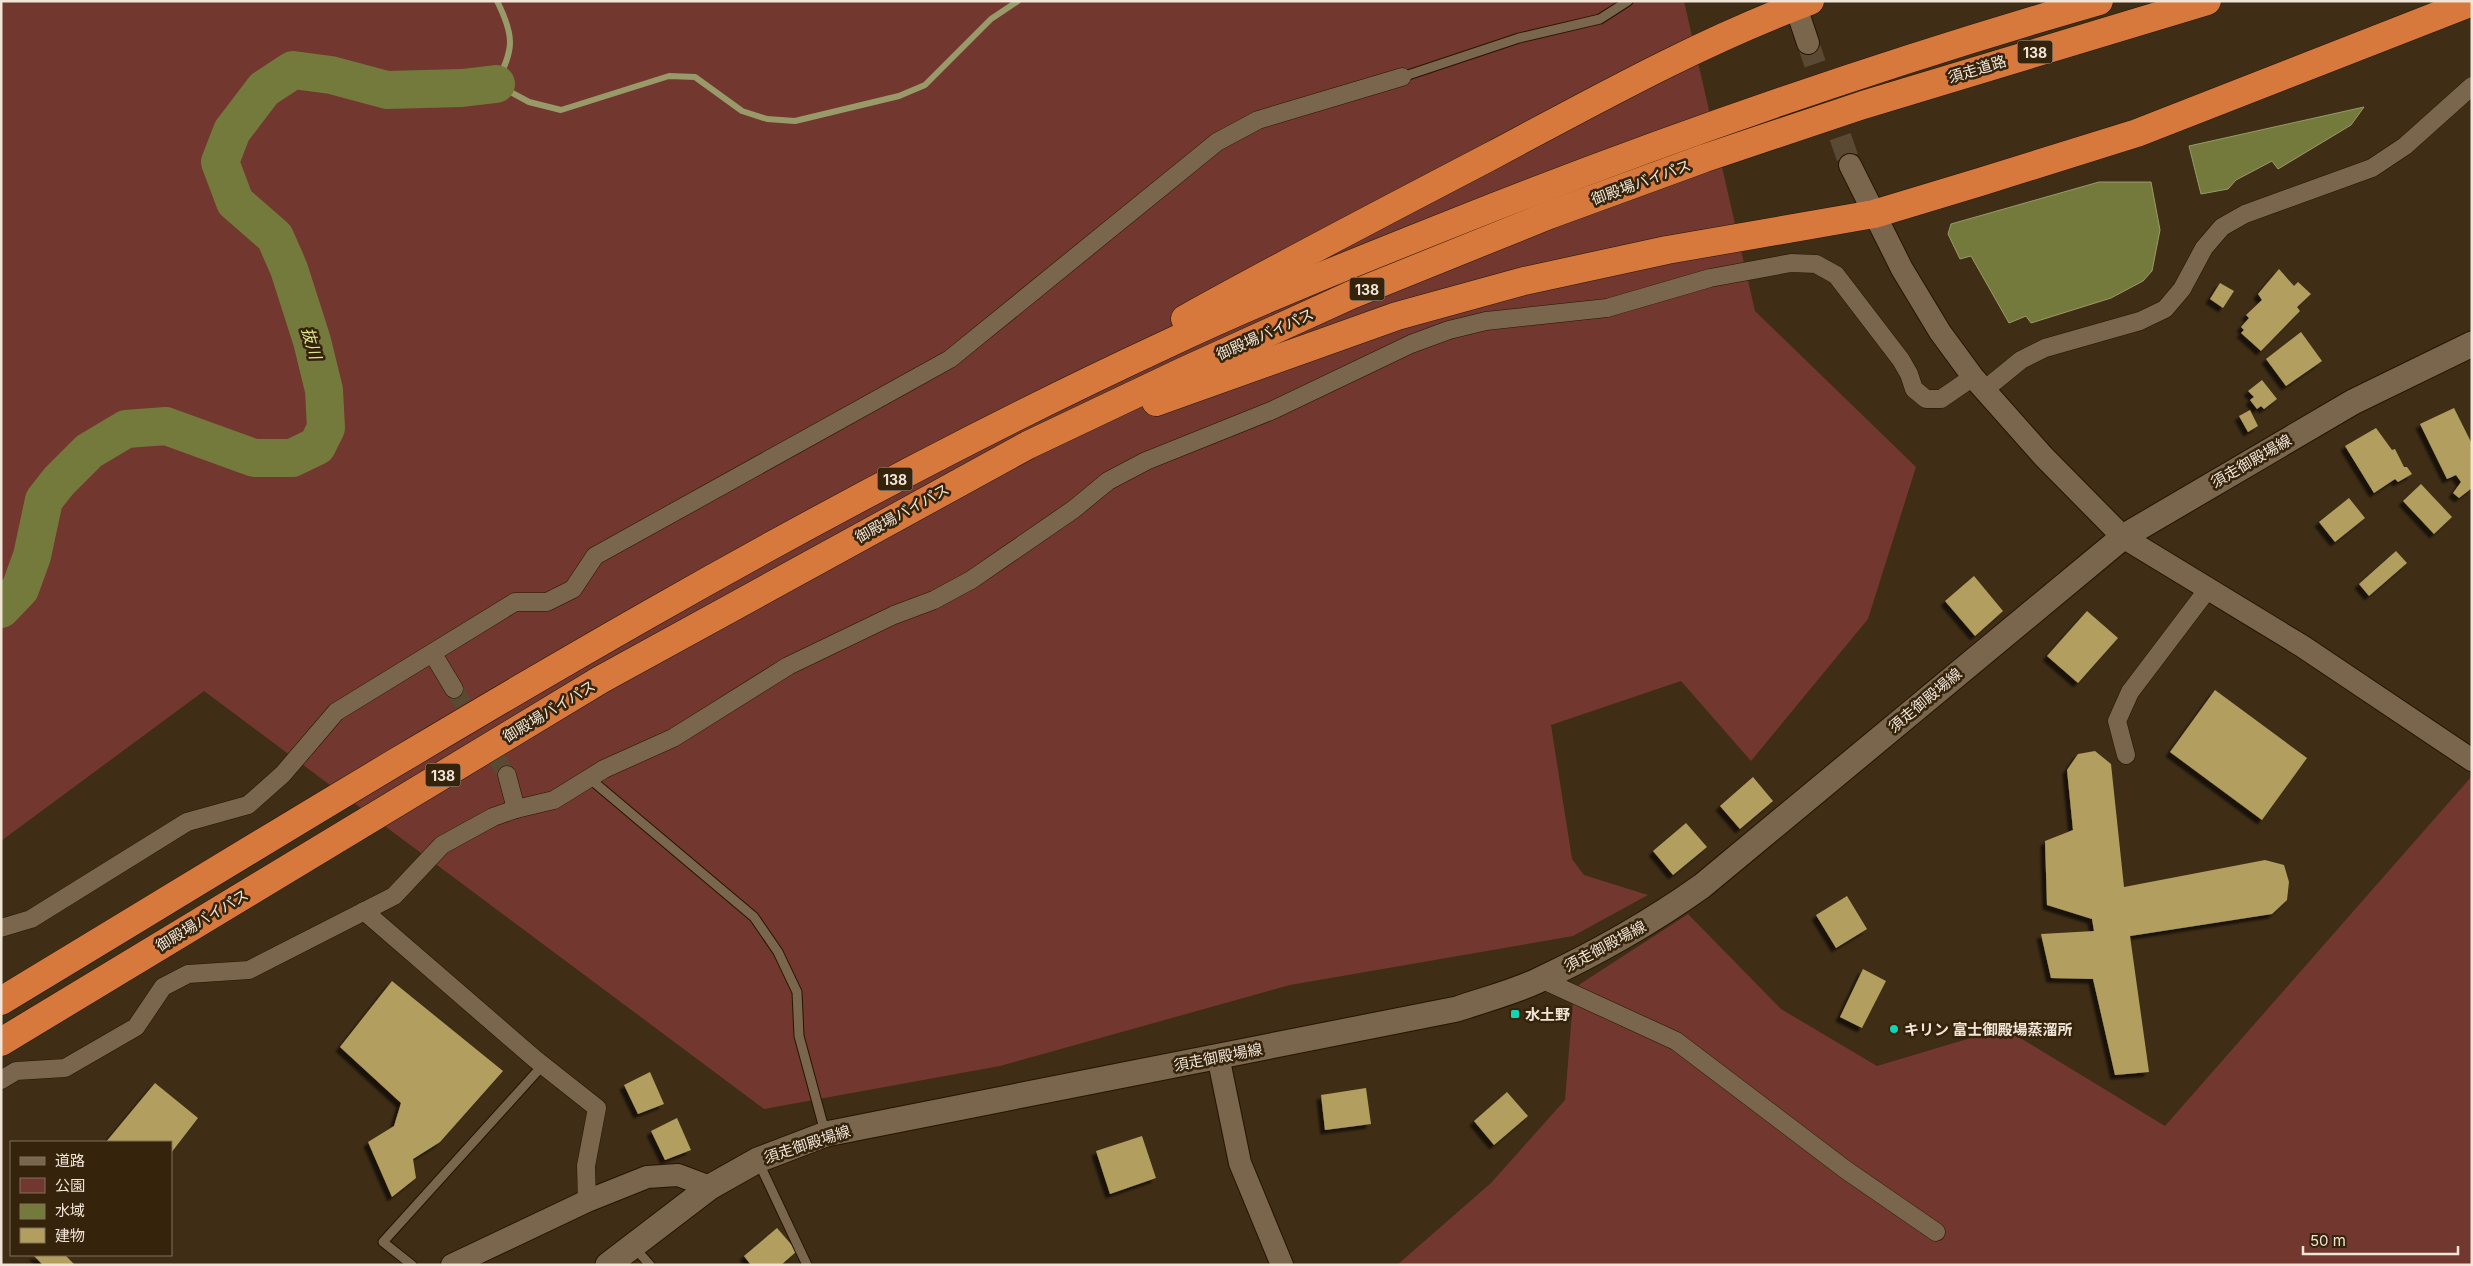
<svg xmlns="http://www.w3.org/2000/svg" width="2473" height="1266" viewBox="0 0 2473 1266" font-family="Inter,'Noto Sans JP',sans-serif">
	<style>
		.green { fill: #72372f }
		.water { fill: #747a3c; stroke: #999a6a }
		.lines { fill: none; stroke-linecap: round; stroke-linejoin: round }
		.stream { stroke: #999a6a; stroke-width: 6 }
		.river { stroke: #747a3c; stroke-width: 38 }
		.building { fill: #b29e5f; filter: url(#shadow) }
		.minor-tunnel { stroke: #5a4933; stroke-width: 18; stroke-dasharray: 18 9; stroke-linecap: butt }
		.tertiary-tunnel { stroke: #5a4933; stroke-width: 22; stroke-dasharray: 22 11; stroke-linecap: butt }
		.service-casing { stroke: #251500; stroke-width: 11 }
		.minor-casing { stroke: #251500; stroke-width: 19 }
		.tertiary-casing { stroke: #251500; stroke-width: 24 }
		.secondary-casing { stroke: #251500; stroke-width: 27 }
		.motorway-casing { stroke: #251500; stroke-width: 29 }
		.service { stroke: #7a654d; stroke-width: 9 }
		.minor { stroke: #7a654d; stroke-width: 18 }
		.tertiary { stroke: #7a654d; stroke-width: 22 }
		.secondary { stroke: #7a654d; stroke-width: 25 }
		.motorway { stroke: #d7783c; stroke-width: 28 }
		.poi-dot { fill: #10d5b4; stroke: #35230c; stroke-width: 2 }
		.labels { text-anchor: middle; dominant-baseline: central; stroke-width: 5; stroke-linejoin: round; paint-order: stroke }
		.shield { fill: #35230c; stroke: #b8ab9a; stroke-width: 1 }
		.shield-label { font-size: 14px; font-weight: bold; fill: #f0e5d7 }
		.street-label { font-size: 15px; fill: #f0e5d7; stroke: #35230c }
		.poi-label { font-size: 15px; font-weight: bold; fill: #f0e5d7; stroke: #35230c; text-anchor: start }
		.water-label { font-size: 16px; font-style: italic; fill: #dde68b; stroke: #35230c }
	</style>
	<defs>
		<filter id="shadow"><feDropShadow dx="-4.5" dy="4.5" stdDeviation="1" flood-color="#0009"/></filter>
	</defs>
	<rect width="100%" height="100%" fill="#3f2d16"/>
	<!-- green -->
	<g class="green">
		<polygon points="1,1 1684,1 1755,311 1916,467 1868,619 1751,761 1681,681 1551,725 1572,859 1584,875 1648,895 1573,936 1290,985 1000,1066 764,1109 204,691 1,841"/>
		<polygon points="2472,776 2472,1265 1397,1265 1491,1183 1565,1100 1574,988 1688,914 1781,1009 1877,1066 2004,1028 2165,1126"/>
	</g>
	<!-- water -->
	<g class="water">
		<polygon points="2364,107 2351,125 2278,169 2272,161 2236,180 2228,189 2201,194 2189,146"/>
		<polygon points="2099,182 2151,182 2160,230 2152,271 2143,281 2111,298 2031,323 2026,316 2009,323 1971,256 1960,259 1948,234 1951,224"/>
	</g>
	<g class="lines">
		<!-- stream -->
		<path class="stream" d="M497,1C515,37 514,49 496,84L529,102L561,110L669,76L695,77L742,111L767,119L795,121L899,96L925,85L991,19L1018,1"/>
		<!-- river -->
		<polyline class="river" points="1,609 20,589 32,556 44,500 59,481 89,451 126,429 166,426 254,458 292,458 317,446 326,428 324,390 312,341 289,269 275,237 235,202 220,162 232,131 264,89 293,70 331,75 387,90 462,88 496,84"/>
	</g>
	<!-- building -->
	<g class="building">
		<polygon points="2279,269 2294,286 2298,282 2311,294 2297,307 2300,311 2261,351 2241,333 2244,330 2241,327 2249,318 2246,315 2262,300 2258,294"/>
		<polygon points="2220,283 2234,291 2223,308 2210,299"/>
		<polygon points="2301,332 2322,361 2286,386 2266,359"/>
		<polygon points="2262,380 2277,399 2264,409 2261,406 2257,409 2250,400 2254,397 2248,391"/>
		<polygon points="2454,408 2472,444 2472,488 2459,498 2453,493 2461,482 2456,475 2447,479 2420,424"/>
		<polygon points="2250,410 2258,426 2248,432 2239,416"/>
		<polygon points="2376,428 2392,450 2395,449 2404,467 2407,467 2412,474 2398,482 2395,479 2374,493 2345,446"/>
		<polygon points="2421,484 2452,517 2434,534 2403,501"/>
		<polygon points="2349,498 2365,518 2335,542 2319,522"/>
		<polygon points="2396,551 2407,563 2369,596 2359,584"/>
		<polygon points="1974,576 2003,611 1975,636 1945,601"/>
		<polygon points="2087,611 2118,638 2078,683 2047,656"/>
		<polygon points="2215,690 2307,758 2262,820 2170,752"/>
		<polygon points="2095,751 2111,764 2124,887 2265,860 2284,865 2289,882 2287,900 2272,914 2130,936 2149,1072 2115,1075 2093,979 2051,978 2041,934 2094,931 2092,919 2047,905 2045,841 2073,830 2067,770 2078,754"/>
		<polygon points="1753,777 1773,801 1740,829 1720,806"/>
		<polygon points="1686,823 1707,847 1673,875 1653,851"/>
		<polygon points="1847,896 1867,929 1836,948 1816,915"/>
		<polygon points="1863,969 1886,981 1862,1028 1840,1017"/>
		<polygon points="392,981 503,1071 440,1142 413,1159 416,1178 392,1197 368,1142 394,1126 401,1103 340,1047"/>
		<polygon points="650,1072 664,1104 638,1114 624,1085"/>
		<polygon points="155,1083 198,1118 171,1153 171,1142 106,1142"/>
		<polygon points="1366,1088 1371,1124 1325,1130 1321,1095"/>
		<polygon points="1507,1092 1528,1116 1494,1145 1474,1121"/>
		<polygon points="677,1118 691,1150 665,1160 651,1131"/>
		<polygon points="1142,1136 1156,1178 1110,1194 1096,1151"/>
		<polygon points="777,1228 797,1251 781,1265 751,1265 744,1256"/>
		<polygon points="33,1255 65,1255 75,1265 43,1265"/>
	</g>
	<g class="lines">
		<!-- minor-tunnel -->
		<polyline class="minor-tunnel" points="454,689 507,775"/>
		<!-- tertiary-tunnel -->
		<polyline class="tertiary-tunnel" points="1808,43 1850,165"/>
		<!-- service casing -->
		<g class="service-casing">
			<g id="service">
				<polyline points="1402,77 1519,38 1600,19 1628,1"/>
				<polyline points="589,778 754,917 778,952 797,992 799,1036 825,1132"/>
				<polyline points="758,1161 807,1265"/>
				<polyline points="633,1246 650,1265"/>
				<polyline points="412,1265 383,1242 543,1065"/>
			</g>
		</g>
		<!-- minor casing -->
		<g class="minor-casing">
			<g id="minor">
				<polyline points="1983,391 2021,360 2045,348 2140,321 2165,309 2182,289 2204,248 2222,227 2245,214 2372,168 2405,146 2472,86"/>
				<polyline points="433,654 454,689"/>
				<polyline points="2126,755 2117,721 2130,692 2208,589"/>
				<polyline points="507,775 516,809"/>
				<polyline points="364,911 535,1059 597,1108 586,1166 587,1201"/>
				<polyline points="1,928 31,919 187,822 248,805 283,774 336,712 515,602 547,602 573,589 595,556 950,359 1217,142 1258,120 1402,77"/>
				<polyline points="1541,979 1676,1041 1846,1170 1936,1232"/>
				<polyline points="1,1080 16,1071 65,1068 136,1027 163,987 188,974 249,970 394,896 442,845 493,817 516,809 554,800 604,769 673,738 788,666 894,615 934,600 971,580 1074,509 1108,481 1146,461 1273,410 1411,344 1449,330 1486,321 1607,308 1710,278 1791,263 1816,264 1836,275 1901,360 1909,374 1914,389 1926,399 1941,399 1973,377"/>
			</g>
		</g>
		<!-- tertiary casing -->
		<g class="tertiary-casing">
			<g id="tertiary">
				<polyline points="1794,1 1808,43"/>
				<polyline points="1850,165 1902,269 1940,332 1973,377 2044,457 2123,537 2302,646 2472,760"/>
				<polyline points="1218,1056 1240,1163 1282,1265"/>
				<polyline points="452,1265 587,1201 647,1177 678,1175 710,1187"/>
			</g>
		</g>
		<!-- secondary casing -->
		<g class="secondary-casing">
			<path id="secondary" d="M608,1265L710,1187L758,1160L826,1134L1457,1009C1483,1000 1511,993 1537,981C1595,954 1650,923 1702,886L2123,537L2353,402L2472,344"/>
		</g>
		<!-- motorway casing -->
		<g class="motorway-casing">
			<g id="motorway">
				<path d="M1185,319C1287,262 1390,209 1493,155C1596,100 1700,42 1810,1"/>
				<polyline points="1156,402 1397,316 1524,281 1667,250 1874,214 1980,182 2137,133 2472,2"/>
				<path d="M1,1001C382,771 760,533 1165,345C1260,300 1358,261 1456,222C1667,138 1881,64 2099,1"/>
				<polyline points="1,1042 600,680 1028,445 1184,371 1351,295 1549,215 1705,158 1863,105 2207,1"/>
			</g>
		</g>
		<!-- service -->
		<use href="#service" class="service"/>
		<!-- minor -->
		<use href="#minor" class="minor"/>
		<!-- tertiary -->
		<use href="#tertiary" class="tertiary"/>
		<!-- secondary -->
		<use href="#secondary" class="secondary"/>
		<!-- motorway -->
		<use href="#motorway" class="motorway"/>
	</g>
	<!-- markers -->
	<g class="poi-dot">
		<rect x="1510" y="1009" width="10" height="10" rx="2.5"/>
		<circle cx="1894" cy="1029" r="5"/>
	</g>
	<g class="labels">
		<!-- shield labels -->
		<g class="shield">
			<rect x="2017.5" y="40.5" width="35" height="23" rx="4"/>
			<rect x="1349.5" y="277.5" width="35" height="23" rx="4"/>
			<rect x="877.5" y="467.5" width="35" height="23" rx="4"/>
			<rect x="425.5" y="763.5" width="35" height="23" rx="4"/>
		</g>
		<g class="shield-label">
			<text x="2035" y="52">138</text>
			<text x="1367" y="289">138</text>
			<text x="895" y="479">138</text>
			<text x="443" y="775">138</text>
		</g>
		<!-- street labels -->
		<g class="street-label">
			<text transform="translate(1977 69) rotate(-17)">須走道路</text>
			<text transform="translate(1641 182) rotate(-20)">御殿場バイパス</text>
			<text transform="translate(1265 334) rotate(-24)">御殿場バイパス</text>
			<text transform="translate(2251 461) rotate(-30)">須走御殿場線</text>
			<text transform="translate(902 513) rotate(-29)">御殿場バイパス</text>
			<text transform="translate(1925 700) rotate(-40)">須走御殿場線</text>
			<text transform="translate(549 711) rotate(-31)">御殿場バイパス</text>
			<text transform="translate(202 920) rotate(-31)">御殿場バイパス</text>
			<text transform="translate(1605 946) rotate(-28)">須走御殿場線</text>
			<text transform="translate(1218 1057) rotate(-11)">須走御殿場線</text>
			<text transform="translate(807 1144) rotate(-18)">須走御殿場線</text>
		</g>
		<!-- poi labels -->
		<g class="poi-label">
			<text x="1525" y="1014">水土野</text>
			<text x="1904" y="1029">キリン 富士御殿場蒸溜所</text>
		</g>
		<!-- water labels -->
		<g class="water-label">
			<text transform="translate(312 343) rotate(74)">抜川</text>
		</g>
	</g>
	<!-- border -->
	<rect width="2473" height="1266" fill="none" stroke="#f0e5d7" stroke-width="5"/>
	<!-- legend -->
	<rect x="10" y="1141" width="162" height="115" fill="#35230c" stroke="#80715d"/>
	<rect x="20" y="1157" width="25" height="8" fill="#7a654d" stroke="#80715d"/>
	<text x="55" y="1166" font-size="15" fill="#f0e5d7">道路</text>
	<rect x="20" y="1178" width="25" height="15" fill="#72372f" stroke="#80715d"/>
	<text x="55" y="1191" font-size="15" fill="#f0e5d7">公園</text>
	<rect x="20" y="1204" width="25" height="15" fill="#747a3c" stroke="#80715d"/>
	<text x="55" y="1216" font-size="15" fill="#f0e5d7">水域</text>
	<rect x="20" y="1228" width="25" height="15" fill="#b29e5f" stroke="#80715d"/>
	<text x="55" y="1241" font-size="15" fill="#f0e5d7">建物</text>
	<!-- scale -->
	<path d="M2303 1246v8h155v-8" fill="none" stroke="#f0e5d7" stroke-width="2.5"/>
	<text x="2310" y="1246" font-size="15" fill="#f0e5d7" stroke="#35230c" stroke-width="4" paint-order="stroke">50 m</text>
</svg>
